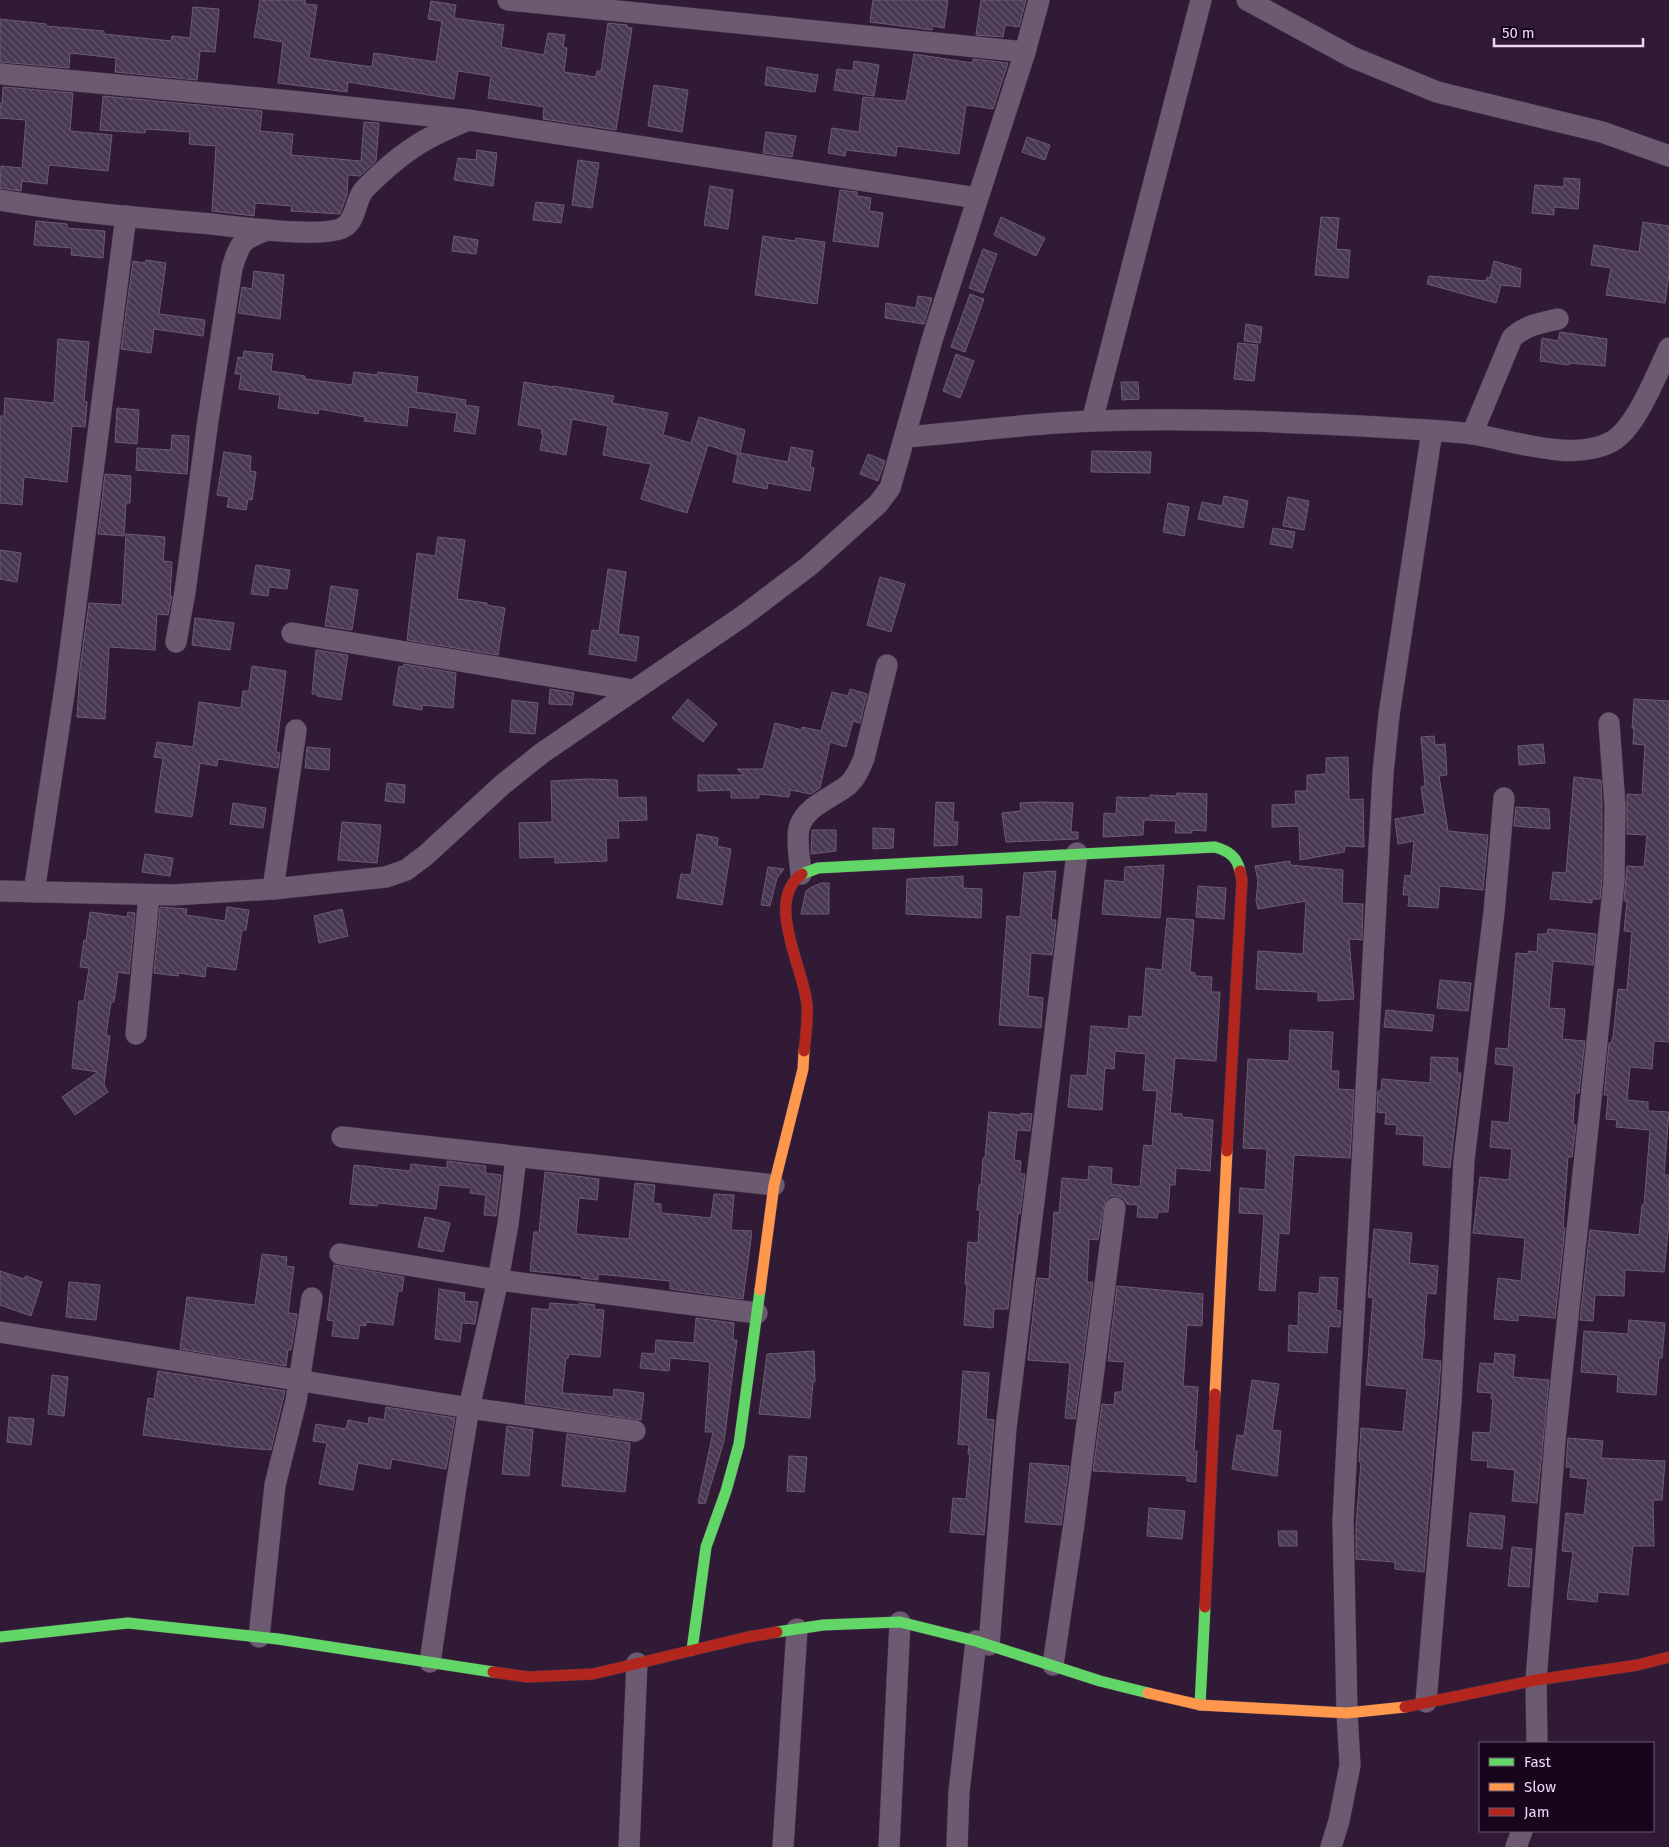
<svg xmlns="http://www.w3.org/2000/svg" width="1669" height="1847" viewBox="0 0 1669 1847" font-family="'Fira Sans',sans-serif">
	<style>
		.building { fill: url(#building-back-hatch); stroke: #6b5b75 }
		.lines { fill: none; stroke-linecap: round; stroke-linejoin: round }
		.street-casing { stroke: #47354b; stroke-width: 22 }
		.fast-casing { stroke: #47354b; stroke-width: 12 }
		.slow-casing { stroke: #47354b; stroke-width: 12 }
		.jam-casing { stroke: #47354b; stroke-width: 12 }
		.street { stroke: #6c5b70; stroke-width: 21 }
		.fast { stroke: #63d668; stroke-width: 11 }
		.slow { stroke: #ff974d; stroke-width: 11 }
		.jam { stroke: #b3261e; stroke-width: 11 }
	</style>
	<defs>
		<pattern id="building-back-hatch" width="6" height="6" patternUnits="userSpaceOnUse" patternTransform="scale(1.25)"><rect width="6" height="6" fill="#483852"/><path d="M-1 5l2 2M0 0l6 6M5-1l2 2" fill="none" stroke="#63546c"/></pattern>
	</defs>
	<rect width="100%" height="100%" fill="#311a36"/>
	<!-- building -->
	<g class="building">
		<polygon points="260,0 305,0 305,4 317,5 309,58 372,67 374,53 436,62 442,21 428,19 431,1 456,5 454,18 504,25 501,47 544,55 548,33 565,35 563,47 567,48 564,72 596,77 597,71 601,71 608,23 627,25 627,27 632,28 616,130 543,119 544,107 488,98 491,76 458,71 454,99 348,82 347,92 278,83 283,42 254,37"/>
		<polygon points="873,0 948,0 944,28 933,26 932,30 870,22"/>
		<polygon points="981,0 1026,0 1019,27 1005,25 1003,37 976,35"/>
		<polygon points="193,7 219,9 215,52 200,51 197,80 115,72 116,58 70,53 69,68 0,62 0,19 46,24 46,26 104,31 104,34 171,41 172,36 190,38"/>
		<polygon points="914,54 972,63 973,59 1008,63 993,109 966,105 959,154 897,146 896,156 846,150 845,156 828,153 832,128 859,132 863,97 906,101"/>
		<polygon points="854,61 879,65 874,96 834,90 837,69 853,71"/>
		<polygon points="767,67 818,75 815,92 765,85"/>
		<polygon points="654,85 688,90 682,132 648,126"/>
		<polygon points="3,87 73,93 70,131 112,135 108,171 49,165 47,184 22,181 21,191 0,188 1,166 22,168 26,120 0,118 0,103 2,104"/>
		<polygon points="103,96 262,111 260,131 293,134 291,155 361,161 364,122 379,123 376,161 360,176 348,175 347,195 340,214 291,211 292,206 255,203 254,216 212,211 216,146 189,144 190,132 146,129 145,133 100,130"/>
		<polygon points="766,132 796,136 792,157 763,153"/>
		<polygon points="1027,137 1050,145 1045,160 1022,152"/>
		<polygon points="477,150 497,153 493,186 454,180 458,158 476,160"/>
		<polygon points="578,160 599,163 592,208 572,205"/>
		<polygon points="1564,178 1580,179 1578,209 1554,207 1554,215 1532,213 1535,185 1564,187"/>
		<polygon points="710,186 733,190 728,229 704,225"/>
		<polygon points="840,190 857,192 857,196 871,198 869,211 883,213 878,247 833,241"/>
		<polygon points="536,202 564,205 561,223 533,220"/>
		<polygon points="1001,217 1045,238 1036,256 994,235"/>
		<polygon points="1321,217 1339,218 1336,249 1350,250 1348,278 1315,275"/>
		<polygon points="36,221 67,224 67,228 105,231 103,258 71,255 72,248 34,245"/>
		<polygon points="1643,222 1669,226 1669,274 1665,303 1606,295 1611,268 1591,265 1594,245 1639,252"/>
		<polygon points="454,236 478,240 476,254 452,251"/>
		<polygon points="763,236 795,241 796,238 825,242 817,304 755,295"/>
		<polygon points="983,249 997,254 983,293 969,288"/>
		<polygon points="146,260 166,263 159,314 205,320 203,336 154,329 151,353 121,349 133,261 145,263"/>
		<polygon points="1494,261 1521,269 1520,287 1501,285 1496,303 1427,284 1429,276 1486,281 1487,277 1490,278"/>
		<polygon points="254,271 284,275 280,319 238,313 242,287 252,289"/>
		<polygon points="970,294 984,299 965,352 951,347"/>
		<polygon points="918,296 932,298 924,324 885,318 886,303 916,308"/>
		<polygon points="1246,324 1262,327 1260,343 1244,341"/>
		<polygon points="1560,332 1607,339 1605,366 1569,363 1569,365 1540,361 1542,338 1558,341"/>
		<polygon points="58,339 89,342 84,401 87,402 85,427 72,426 67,482 24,477 22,505 0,503 0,416 4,416 5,398 54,403"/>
		<polygon points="1238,343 1258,345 1254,381 1234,379"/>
		<polygon points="244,351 273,354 271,371 305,376 305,379 352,385 354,372 377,375 378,372 418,377 416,392 466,400 465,405 479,407 475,434 454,431 457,413 409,407 407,426 364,421 365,417 319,409 318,414 278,408 280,395 239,389 241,374 235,374 238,357 243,358"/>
		<polygon points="956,354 974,361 960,398 943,391"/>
		<polygon points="524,382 553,387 553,386 614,396 612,403 668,413 663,435 691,443 699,417 745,430 740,453 788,462 791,447 813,451 810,467 814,468 810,491 768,483 767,489 733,482 738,455 708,445 687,513 641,499 651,464 603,455 608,426 572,419 566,455 540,450 543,434 541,433 542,429 518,425"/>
		<polygon points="1121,382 1138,382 1139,399 1122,400"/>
		<polygon points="117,408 139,410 137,444 115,442"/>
		<polygon points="172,435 189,436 187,474 136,470 137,448 171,450"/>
		<polygon points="1092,451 1151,452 1150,473 1091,472"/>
		<polygon points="224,452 251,456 250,471 256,472 252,500 248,499 246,510 227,507 229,497 217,495"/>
		<polygon points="868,454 885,461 878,481 860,474"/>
		<polygon points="105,474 131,476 130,503 126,503 124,536 98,534"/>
		<polygon points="1224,496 1248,501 1243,528 1198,519 1202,502 1222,506"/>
		<polygon points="1288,497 1309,501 1304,530 1283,526"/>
		<polygon points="1168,503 1189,507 1184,536 1163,532"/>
		<polygon points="1273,528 1295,532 1292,548 1270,544"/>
		<polygon points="126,534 165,537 163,561 172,562 170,596 172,596 168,615 157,614 155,650 109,647 105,719 77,717 80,668 89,603 122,605"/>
		<polygon points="438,537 465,540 457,599 487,603 487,605 505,608 498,655 407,640 417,553 435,556"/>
		<polygon points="0,550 21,553 17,582 0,579"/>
		<polygon points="256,565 290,570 287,589 269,587 268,596 251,594"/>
		<polygon points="608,569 626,572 618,634 639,637 636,661 589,654 592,630 599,631"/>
		<polygon points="880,577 905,584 891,632 867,625"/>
		<polygon points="331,586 358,590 352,630 325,626"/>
		<polygon points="195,618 234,623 230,650 192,645"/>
		<polygon points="316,650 348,655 341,700 317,696 317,694 312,694"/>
		<polygon points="404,664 456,673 453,708 422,705 422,710 393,705 399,666 403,667"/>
		<polygon points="252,666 286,671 276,752 280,753 278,768 218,759 217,766 200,763 192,817 155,812 163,758 154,757 157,742 193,747 199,702 241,708 243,691 249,691"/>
		<polygon points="550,689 574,693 572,705 549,704"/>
		<polygon points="850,689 867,694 860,723 853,721 846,747 830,742 820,788 811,794 790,790 789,797 759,794 759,798 731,798 731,790 698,791 698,775 744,775 737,769 763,769 775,723 802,730 802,727 821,731 832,692 848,696"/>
		<polygon points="688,699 717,724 703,742 672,718"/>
		<polygon points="1634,699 1669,701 1669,1042 1654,1041 1652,1069 1630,1067 1627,1100 1648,1102 1648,1111 1669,1112 1664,1175 1669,1175 1669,1222 1664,1272 1625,1270 1624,1296 1595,1295 1593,1321 1580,1320 1590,1230 1639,1235 1642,1205 1644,1205 1650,1130 1616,1127 1617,1120 1606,1119 1608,1095 1604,1095 1609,1043 1611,1043 1613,1037 1618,989 1627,990 1632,932 1624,931 1627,901 1624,901 1627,866 1644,867 1647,835 1627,834 1627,794 1642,795 1645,745 1633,744 1634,728 1632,728"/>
		<polygon points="512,700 538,703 535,734 510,732"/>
		<polygon points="1434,736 1435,745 1445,744 1447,775 1439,776 1448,831 1488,835 1483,890 1440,886 1438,908 1408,906 1409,895 1403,895 1405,875 1411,876 1414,841 1398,844 1395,819 1425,814 1421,787 1425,786 1421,737"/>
		<polygon points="1543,744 1545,763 1519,765 1518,746"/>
		<polygon points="307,747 330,749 329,770 305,768"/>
		<polygon points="1348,757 1349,800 1363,799 1364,847 1345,846 1344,852 1300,860 1299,826 1272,827 1272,805 1296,804 1295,791 1307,791 1307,775 1326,774 1326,758"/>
		<polygon points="1574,777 1601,780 1602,806 1602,880 1600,899 1592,899 1592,903 1550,899 1553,872 1565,873 1566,872"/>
		<polygon points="588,779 617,780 618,798 646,797 647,820 618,821 619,838 606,838 607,861 555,863 555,857 520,858 519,823 552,822 551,781"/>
		<polygon points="387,783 405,785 404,803 385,801"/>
		<polygon points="1177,793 1207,794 1206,831 1192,830 1192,833 1175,833 1176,821 1144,820 1143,835 1103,837 1104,813 1116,814 1117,797 1150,798 1150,795 1176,796"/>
		<polygon points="936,802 954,803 953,822 958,822 957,845 934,846"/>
		<polygon points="1041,802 1073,803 1071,832 1078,832 1078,839 1006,842 1002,813 1021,811 1020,803"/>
		<polygon points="233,803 266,808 263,828 230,824"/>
		<polygon points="1516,807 1549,809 1550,829 1514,826"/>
		<polygon points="342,822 381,825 377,863 338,860"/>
		<polygon points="873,828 894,829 893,848 873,849"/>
		<polygon points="812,830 836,830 836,851 811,854"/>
		<polygon points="697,834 718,838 717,846 731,849 722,905 677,898 681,874 691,875"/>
		<polygon points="145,854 173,858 170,876 142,872"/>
		<polygon points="1290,861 1290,865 1343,870 1342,903 1363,904 1362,940 1349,939 1354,999 1318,1001 1318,992 1256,989 1258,951 1303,954 1306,901 1258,909 1256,901 1258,881 1255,866"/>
		<polygon points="1164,865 1160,918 1102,914 1105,880 1124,882 1125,867"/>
		<polygon points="768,867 784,869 777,878 770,906 761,905"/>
		<polygon points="1056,871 1051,920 1056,920 1052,955 1031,953 1028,996 1043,998 1041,1028 999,1025 1007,916 1020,917 1024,873"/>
		<polygon points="963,876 963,888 982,889 981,918 906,914 907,879"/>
		<polygon points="821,883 829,883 829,914 801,914 806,891 810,888"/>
		<polygon points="1198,886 1226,888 1224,919 1196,917"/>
		<polygon points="160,907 187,909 186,915 225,921 227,907 249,910 246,930 242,930 236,970 206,966 205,977 179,973 178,976 154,973"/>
		<polygon points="342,909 348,936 319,943 314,916"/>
		<polygon points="90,912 127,917 128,912 135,913 129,974 118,972 114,1002 111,1002 106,1035 110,1036 104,1085 108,1092 75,1115 62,1097 98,1072 72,1068 79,1001 84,1001 89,968 80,967 84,940 86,941"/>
		<polygon points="1167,918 1194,920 1190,972 1195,973 1195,976 1212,977 1211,992 1220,992 1216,1061 1175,1058 1170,1113 1182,1114 1182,1117 1213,1120 1210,1171 1176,1168 1175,1185 1170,1185 1168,1212 1158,1212 1157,1218 1137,1217 1138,1205 1127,1204 1123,1198 1117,1196 1111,1196 1105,1201 1098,1240 1089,1239 1087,1282 1093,1282 1075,1419 1065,1418 1070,1363 1028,1360 1037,1278 1049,1279 1054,1212 1059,1213 1062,1178 1088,1180 1089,1166 1112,1168 1111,1184 1140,1187 1144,1145 1152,1146 1157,1091 1143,1090 1146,1054 1115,1051 1114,1069 1105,1068 1102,1110 1068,1107 1071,1075 1087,1076 1091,1026 1128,1029 1129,1016 1142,1017 1146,968 1162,970"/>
		<polygon points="1548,929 1596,934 1593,965 1553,961 1549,1008 1565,1009 1562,1039 1585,1041 1579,1093 1575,1093 1573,1125 1576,1125 1572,1157 1568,1157 1563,1228 1565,1228 1555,1318 1518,1315 1518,1321 1494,1319 1498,1278 1521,1281 1525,1238 1473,1233 1480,1177 1509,1180 1512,1149 1490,1147 1492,1121 1509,1123 1514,1066 1495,1064 1496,1048 1508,1049 1516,953 1528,954 1528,951 1537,952 1538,934 1547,934"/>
		<polygon points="1440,980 1471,983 1468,1011 1437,1008"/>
		<polygon points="1386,1010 1434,1015 1432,1031 1384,1027"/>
		<polygon points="1290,1030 1333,1032 1331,1071 1339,1071 1338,1089 1354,1090 1350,1158 1294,1155 1289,1234 1279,1233 1275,1291 1259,1290 1264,1214 1239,1213 1240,1188 1265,1190 1267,1149 1243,1148 1248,1059 1289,1061"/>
		<polygon points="1431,1057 1458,1058 1457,1073 1461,1073 1450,1168 1423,1165 1424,1136 1396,1134 1397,1125 1385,1124 1386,1113 1377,1112 1378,1091 1381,1091 1382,1079 1430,1083"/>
		<polygon points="989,1112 1021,1115 1021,1113 1032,1114 1030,1131 1017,1130 1014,1160 1021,1161 1020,1174 1025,1174 1020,1214 1018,1214 1008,1309 994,1309 993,1328 964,1325 967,1284 965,1284 968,1242 978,1243 980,1210 977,1210 979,1185 981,1185 983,1158 985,1158"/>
		<polygon points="447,1161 486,1166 485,1173 501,1175 496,1216 484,1215 486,1195 470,1193 471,1188 439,1185 436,1209 378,1203 377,1206 350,1204 354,1165 410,1171 411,1164 447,1168"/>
		<polygon points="545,1172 599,1179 597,1200 579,1198 576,1234 629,1239 635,1183 655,1185 653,1203 661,1204 661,1213 711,1218 714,1194 734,1195 731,1230 752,1231 743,1299 670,1289 670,1281 598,1274 598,1280 581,1278 581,1276 530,1271 534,1232 539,1232"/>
		<polygon points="425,1217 450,1223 443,1252 418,1247"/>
		<polygon points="1374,1229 1412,1233 1409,1263 1438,1266 1436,1294 1427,1293 1424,1329 1425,1329 1422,1359 1441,1361 1424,1572 1395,1569 1395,1562 1356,1559 1356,1525 1361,1463 1359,1462 1361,1428 1403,1432 1407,1389 1366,1385 1373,1298 1368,1297"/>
		<polygon points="262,1254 287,1257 286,1266 294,1267 288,1313 297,1314 291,1350 288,1350 286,1366 180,1349 187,1297 255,1305"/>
		<polygon points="334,1265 404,1277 402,1291 398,1291 393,1325 366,1322 366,1326 360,1325 358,1339 332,1336 334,1321 327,1320"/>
		<polygon points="0,1271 24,1279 26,1276 42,1282 31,1316 0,1305"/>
		<polygon points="1320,1277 1338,1278 1336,1310 1341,1311 1340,1327 1329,1326 1327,1353 1288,1351 1289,1325 1298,1326 1299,1292 1319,1294"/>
		<polygon points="69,1282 100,1285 96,1320 66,1317"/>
		<polygon points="1117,1286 1203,1294 1202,1326 1187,1325 1183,1386 1198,1387 1194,1451 1197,1451 1196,1482 1187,1481 1187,1476 1093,1471 1102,1404 1114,1405 1115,1392 1122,1392 1125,1362 1108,1361"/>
		<polygon points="439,1289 465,1293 464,1301 478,1302 475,1324 462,1323 460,1342 435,1339"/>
		<polygon points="550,1303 579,1305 579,1303 595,1305 594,1309 604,1310 600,1357 569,1354 568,1358 566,1358 562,1393 613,1397 614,1389 644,1393 641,1420 525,1403 532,1308 549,1310"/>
		<polygon points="696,1318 734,1323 733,1340 737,1340 724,1441 705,1504 698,1503 713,1432 705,1432 710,1362 670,1358 669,1371 640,1368 642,1353 655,1354 656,1340 694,1343"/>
		<polygon points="1629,1320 1665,1323 1662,1358 1659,1358 1656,1395 1617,1392 1618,1375 1581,1372 1584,1331 1628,1334"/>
		<polygon points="814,1351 815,1382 813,1382 810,1418 759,1414 767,1354"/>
		<polygon points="1495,1353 1515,1355 1513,1377 1549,1380 1537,1503 1512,1501 1515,1470 1487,1467 1488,1461 1471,1460 1473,1432 1490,1433 1493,1399 1491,1399 1492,1393 1477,1392 1480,1363 1494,1364"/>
		<polygon points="158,1371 285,1391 271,1450 235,1447 143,1435 148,1398 154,1399"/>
		<polygon points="963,1371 989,1373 986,1419 994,1420 984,1535 950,1532 953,1498 966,1499 970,1454 968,1454 969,1445 958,1444"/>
		<polygon points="52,1375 68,1377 64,1416 48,1414"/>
		<polygon points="1252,1380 1279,1384 1272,1430 1281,1431 1277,1476 1232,1469 1237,1435 1244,1436"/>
		<polygon points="386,1407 455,1418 446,1469 392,1459 390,1469 358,1463 353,1490 319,1484 327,1443 313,1441 316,1424 346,1429 348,1420 368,1424 369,1417 384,1420"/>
		<polygon points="9,1417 34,1419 31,1445 7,1442"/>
		<polygon points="507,1426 533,1430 529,1476 502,1474"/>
		<polygon points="567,1434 630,1443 625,1492 562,1486"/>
		<polygon points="1568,1438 1603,1441 1601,1458 1665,1461 1662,1500 1653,1500 1654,1546 1633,1546 1628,1595 1598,1592 1597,1602 1567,1599 1573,1552 1562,1551 1566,1513 1584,1515 1588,1479 1570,1477 1571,1467 1566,1467"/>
		<polygon points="789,1456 807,1457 804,1492 787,1491"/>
		<polygon points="1030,1463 1069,1466 1061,1525 1025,1522"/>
		<polygon points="1149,1508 1185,1511 1182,1539 1147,1536"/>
		<polygon points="1470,1513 1505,1516 1502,1549 1467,1546"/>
		<polygon points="1278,1531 1297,1531 1297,1546 1279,1546"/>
		<polygon points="1512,1547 1532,1549 1529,1587 1508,1586"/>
	</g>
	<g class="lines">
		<!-- street casing -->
		<g class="street-casing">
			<g id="street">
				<polyline points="508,0 1025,52"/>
				<polyline points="1247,0 1352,57 1437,92 1602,132 1669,156"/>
				<polyline points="0,74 301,102 468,120 977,198"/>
				<path d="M0,200C70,212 141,218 212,224C238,227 324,239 344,227C356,220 355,202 363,191C368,185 374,180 379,175C408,148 429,136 466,121"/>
				<polyline points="1092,421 1201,0"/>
				<path d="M1472,434L1512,338C1525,325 1541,323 1558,319"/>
				<path d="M905,437C968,432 1031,423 1094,421C1206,417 1317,423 1428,430C1443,431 1459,432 1473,434C1514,441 1573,462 1611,442C1636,429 1657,373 1669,348"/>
				<polyline points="292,633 633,690"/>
				<path d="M176,642L185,592L208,420L232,268C240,242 242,239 267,230"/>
				<path d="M801,874C800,860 796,842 799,828C805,806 832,798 848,785C856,778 860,768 864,758L887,665"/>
				<polyline points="273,889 296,730"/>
				<polyline points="0,891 173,895 273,889 386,877 406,870 426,855 502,785 542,753 743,616 809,566 878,504 890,488 932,340 1025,52 1039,0"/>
				<polyline points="34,892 67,674 126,216"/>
				<polyline points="136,1034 149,895"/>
				<polyline points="342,1137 774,1185"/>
				<polyline points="340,1254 498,1280 757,1313"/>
				<polyline points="0,1332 469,1408 635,1431"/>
				<polyline points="259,1637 275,1485 296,1401 312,1298"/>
				<polyline points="989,1645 1006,1428 1077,853"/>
				<polyline points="430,1662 456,1486 469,1408 498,1280 508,1224 516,1157"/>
				<polyline points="1053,1665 1074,1523 1115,1208"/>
				<polyline points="1426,1702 1451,1401 1464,1160 1494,912 1504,798"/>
				<polyline points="1537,1743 1536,1680 1556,1429 1614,881 1615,806 1609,723"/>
				<polyline points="629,1847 637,1663"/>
				<polyline points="783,1847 797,1629"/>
				<polyline points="889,1847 900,1622"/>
				<polyline points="957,1847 959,1792 976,1641"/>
				<polyline points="1331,1847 1339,1821 1350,1765 1347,1713 1343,1521 1345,1482 1383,773 1389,715 1432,431"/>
				<polyline points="1516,1847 1522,1831"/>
			</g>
		</g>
		<!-- fast casing -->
		<g class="fast-casing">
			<g id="fast">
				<path d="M802,874L818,868L1215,847C1229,851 1237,857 1240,871"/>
				<polyline points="777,1632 823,1625 900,1622 976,1641 1100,1681 1148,1693"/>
				<polyline points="0,1637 128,1623 278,1639 493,1672"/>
				<polyline points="692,1650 706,1547 726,1491 739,1444 760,1290"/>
				<polyline points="1200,1705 1205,1607"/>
			</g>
		</g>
		<!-- slow casing -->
		<g class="slow-casing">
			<g id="slow">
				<polyline points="760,1290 774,1185 803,1069 804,1051"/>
				<polyline points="1215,1394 1227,1151"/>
				<polyline points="1148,1693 1200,1705 1347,1713 1405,1707"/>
			</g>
		</g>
		<!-- jam casing -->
		<g class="jam-casing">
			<g id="jam">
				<path d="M802,874C764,901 804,968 807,1005C808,1020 806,1036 804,1051"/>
				<polyline points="1227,1151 1242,880 1240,871"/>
				<polyline points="1205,1607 1215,1394"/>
				<polyline points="493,1672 528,1677 593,1674 748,1637 777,1632"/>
				<polyline points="1405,1707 1536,1680 1638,1665 1669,1657"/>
			</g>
		</g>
		<!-- street -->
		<use href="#street" class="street"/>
		<!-- fast -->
		<use href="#fast" class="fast"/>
		<!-- slow -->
		<use href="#slow" class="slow"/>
		<!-- jam -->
		<use href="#jam" class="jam"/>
	</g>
	<!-- legend -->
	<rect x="1479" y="1742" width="175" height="90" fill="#17061b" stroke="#6d5973"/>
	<rect x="1489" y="1758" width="25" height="8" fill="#63d668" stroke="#6d5973"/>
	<text x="1524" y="1767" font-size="15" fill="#efd6f6">Fast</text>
	<rect x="1489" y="1783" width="25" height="8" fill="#ff974d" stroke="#6d5973"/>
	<text x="1524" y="1792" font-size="15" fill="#efd6f6">Slow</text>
	<rect x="1489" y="1808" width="25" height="8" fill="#b3261e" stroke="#6d5973"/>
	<text x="1524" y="1817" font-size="15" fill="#efd6f6">Jam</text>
	<!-- scale -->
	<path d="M1494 38v8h149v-8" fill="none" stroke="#efd6f6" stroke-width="2.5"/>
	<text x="1502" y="38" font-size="15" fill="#efd6f6" stroke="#17061b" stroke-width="4" paint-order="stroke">50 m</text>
</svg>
